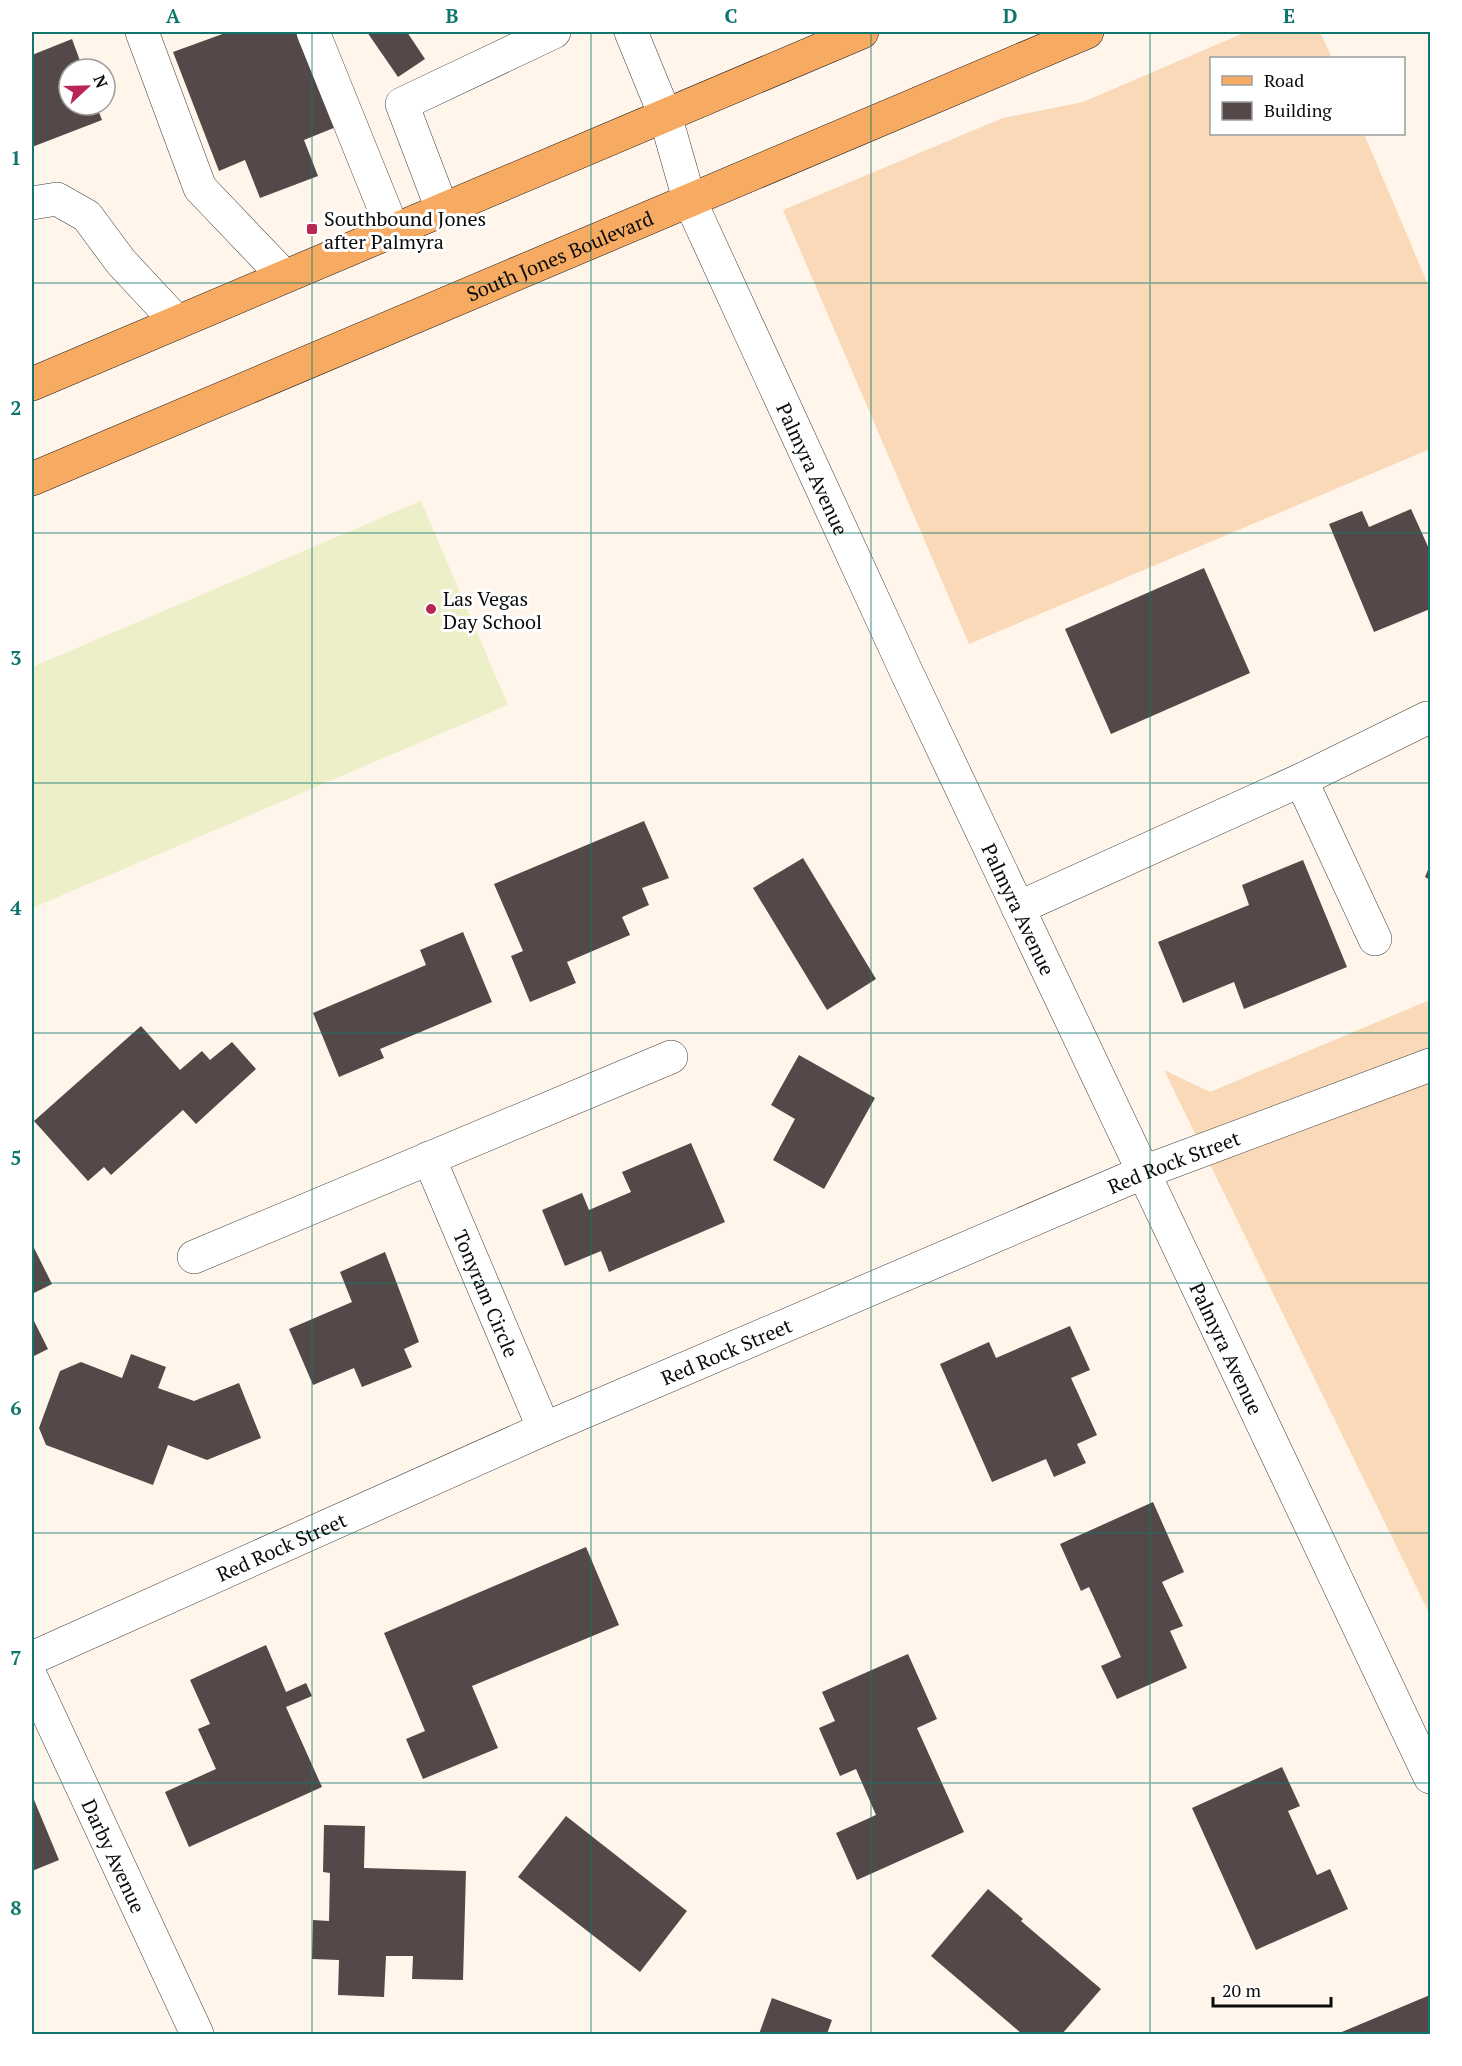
<svg xmlns="http://www.w3.org/2000/svg" width="1462" height="2066" viewBox="0 0 1462 2066" font-family="'PT Serif',serif">
	<style>
		.sand { fill: #f9d9b7 }
		.pitch { fill: #ecefc7 }
		.building { fill: #544948 }
		.lines { fill: none; stroke-linecap: round; stroke-linejoin: round }
		.minor-casing { stroke: #3e3e3e; stroke-width: 34 }
		.major-casing { stroke: #1c1c1c; stroke-width: 34 }
		.minor { stroke: #fff; stroke-width: 33 }
		.major { stroke: #f7aa62; stroke-width: 33 }
		.grid { fill: none; stroke: #0f766e; stroke-width: 1.5; stroke-opacity: 0.55 }
		.poi-dot { fill: #b92655; stroke: #fff; stroke-width: 2 }
		.labels { text-anchor: middle; dominant-baseline: central; stroke-width: 6; stroke-linejoin: round; paint-order: stroke }
		.poi-label { font-size: 20px; fill: #0b0b0b; stroke: #fff; text-anchor: start }
		.street-label { font-size: 20px; fill: #0b0b0b; stroke: #fff }
		.neatline { fill: none; stroke: #0f766e; stroke-width: 2 }
		.grid-label { font-size: 20px; text-anchor: middle; font-weight: bold; fill: #0f766e }
	</style>
	<rect width="100%" height="100%" fill="#fff5ea"/>
	<!-- sand -->
	<g class="sand">
		<polygon points="1246,32 1320,32 1332,58 1212,58 1212,134 1364,134 1430,289 1430,449 969,644 783,210 1003,118 1083,102"/>
		<polygon points="1430,1000 1430,1615 1164,1070 1210,1092"/>
	</g>
	<!-- pitch -->
	<polygon class="pitch" points="421,501 508,705 32,908 32,667"/>
	<!-- building -->
	<g class="building">
		<polygon points="228,32 305,32 341,125 304,140 318,176 260,198 245,160 219,171 173,52"/>
		<polygon points="367,32 407,32 425,59 398,77"/>
		<polygon points="72,39 83,69 69,69 69,105 96,105 102,120 32,147 32,55"/>
		<polygon points="1411,509 1430,551 1430,609 1374,632 1329,524 1362,511 1369,527"/>
		<polygon points="1204,568 1250,673 1111,734 1065,629"/>
		<polygon points="644,821 669,878 642,888 649,905 622,917 630,935 567,962 576,983 530,1002 511,956 523,951 494,884"/>
		<polygon points="803,858 876,979 827,1010 753,888"/>
		<polygon points="1303,860 1347,967 1244,1009 1234,982 1183,1003 1158,942 1249,905 1242,885"/>
		<polygon points="1430,865 1430,880 1425,877"/>
		<polygon points="463,932 492,1002 380,1049 384,1058 339,1077 313,1013 426,965 420,950"/>
		<polygon points="141,1026 180,1070 202,1051 210,1060 232,1042 256,1069 196,1124 183,1110 111,1175 104,1167 88,1181 34,1121"/>
		<polygon points="799,1055 875,1098 824,1189 773,1160 795,1119 771,1105"/>
		<polygon points="691,1143 725,1222 609,1272 601,1251 565,1266 542,1210 582,1193 589,1210 631,1192 622,1172"/>
		<polygon points="32,1244 52,1284 32,1294"/>
		<polygon points="385,1252 419,1342 404,1349 412,1367 362,1387 354,1368 313,1385 289,1329 352,1302 340,1272"/>
		<polygon points="32,1317 48,1349 32,1357"/>
		<polygon points="1070,1326 1090,1370 1071,1378 1097,1435 1077,1444 1086,1463 1054,1477 1046,1459 992,1482 940,1364 989,1342 996,1358"/>
		<polygon points="131,1354 166,1367 158,1388 194,1401 239,1383 261,1438 207,1460 168,1445 153,1485 46,1445 39,1428 60,1371 81,1362 122,1378"/>
		<polygon points="1153,1502 1184,1572 1162,1582 1183,1626 1170,1631 1187,1668 1117,1699 1101,1666 1121,1657 1089,1587 1081,1591 1060,1544"/>
		<polygon points="586,1547 619,1625 472,1686 498,1748 423,1779 406,1739 425,1731 384,1633"/>
		<polygon points="266,1645 286,1692 306,1683 312,1696 286,1707 322,1787 189,1847 165,1792 216,1769 198,1729 210,1724 190,1680"/>
		<polygon points="908,1654 937,1719 917,1728 964,1832 857,1880 836,1833 876,1815 856,1769 840,1776 819,1728 835,1721 822,1692"/>
		<polygon points="1282,1767 1300,1806 1288,1811 1317,1875 1330,1869 1348,1909 1256,1950 1192,1808"/>
		<polygon points="32,1795 59,1860 32,1871"/>
		<polygon points="566,1816 687,1911 640,1972 518,1877"/>
		<polygon points="324,1825 365,1826 364,1868 466,1871 463,1980 412,1979 413,1956 386,1956 384,1997 338,1995 339,1960 312,1959 313,1920 329,1921 330,1873 323,1872"/>
		<polygon points="988,1889 1023,1919 1021,1921 1101,1989 1062,2034 1022,2034 931,1956"/>
		<polygon points="1430,1995 1430,2034 1337,2034"/>
		<polygon points="772,1998 832,2020 827,2034 759,2034"/>
	</g>
	<g class="lines">
		<!-- minor casing -->
		<g class="minor-casing">
			<g id="minor">
				<polyline points="142,32 200,188 284,276"/>
				<polyline points="313,32 393,230"/>
				<path id="s1" d="M631,32L665,115L689,199L906,671L1430,1777"/>
				<polyline points="32,203 57,199 87,216 121,262 177,322"/>
				<polyline points="442,209 402,104 554,32"/>
				<polyline points="1301,780 1375,939"/>
				<polyline points="1018,908 1301,780 1427,718"/>
				<path id="s2" d="M429,1158L544,1429"/>
				<polyline points="194,1257 671,1057"/>
				<path id="s3" d="M32,1658L544,1429L1144,1172L1430,1065"/>
				<path id="s4" d="M32,1679L197,2034"/>
			</g>
		</g>
		<!-- major casing -->
		<g class="major-casing">
			<g id="major">
				<polyline points="32,384 862,32"/>
				<path id="s5" d="M32,479L1087,32"/>
			</g>
		</g>
		<!-- minor -->
		<use href="#minor" class="minor"/>
		<!-- major -->
		<use href="#major" class="major"/>
	</g>
	<!-- grid -->
	<path class="grid" d="M312,32V2034M591,32V2034M871,32V2034M1150,32V2034M32,283H1430M32,533H1430M32,783H1430M32,1033H1430M32,1283H1430M32,1533H1430M32,1783H1430"/>
	<!-- markers -->
	<g class="poi-dot">
		<rect x="306" y="223" width="12" height="12" rx="3"/>
		<circle cx="431" cy="609" r="6"/>
	</g>
	<g class="labels">
		<!-- poi labels -->
		<g class="poi-label">
			<text x="324" y="218">Southbound Jones<tspan x="324" dy="23">after Palmyra</tspan></text>
			<text x="443" y="598">Las Vegas<tspan x="443" dy="23">Day School</tspan></text>
		</g>
		<!-- street labels -->
		<g class="street-label">
			<text stroke="none"><textPath href="#s5" startOffset="573">South Jones Boulevard</textPath></text>
			<text stroke="none"><textPath href="#s1" startOffset="474">Palmyra Avenue</textPath></text>
			<text stroke="none"><textPath href="#s1" startOffset="960">Palmyra Avenue</textPath></text>
			<text stroke="none"><textPath href="#s3" startOffset="1245">Red Rock Street</textPath></text>
			<text stroke="none"><textPath href="#s2" startOffset="147">Tonyram Circle</textPath></text>
			<text stroke="none"><textPath href="#s1" startOffset="1446">Palmyra Avenue</textPath></text>
			<text stroke="none"><textPath href="#s3" startOffset="759">Red Rock Street</textPath></text>
			<text stroke="none"><textPath href="#s3" startOffset="273">Red Rock Street</textPath></text>
			<text stroke="none"><textPath href="#s4" startOffset="195">Darby Avenue</textPath></text>
		</g>
	</g>
	<!-- border -->
	<rect width="1462" height="2066" fill="none" stroke="#ffffff" stroke-width="66"/>
	<!-- legend -->
	<rect x="1210" y="57" width="195" height="78" fill="#ffffff" stroke="#9d9d9d" stroke-width="1.5"/>
	<rect x="1222" y="76" width="30" height="9" fill="#f7aa62" stroke="#9d9d9d" stroke-width="1.5"/>
	<text x="1264" y="87" font-size="18" fill="#0b0b0b">Road</text>
	<rect x="1222" y="102" width="30" height="18" fill="#544948" stroke="#9d9d9d" stroke-width="1.5"/>
	<text x="1264" y="117" font-size="18" fill="#0b0b0b">Building</text>
	<!-- north arrow -->
	<g transform="translate(87 87) rotate(68)"><circle r="28" fill="#ffffff" stroke="#9d9d9d" stroke-width="1.5"/>
	<path d="M0-4.5L10 22L0 15L-10 22Z" fill="#b92655"/>
	<text y="-9" font-size="16" font-weight="bold" text-anchor="middle" fill="#0b0b0b">N</text>
	</g>
	<!-- scale -->
	<path d="M1213 1997v9h118v-9" fill="none" stroke="#0b0b0b" stroke-width="3"/>
	<text x="1222" y="1997" font-size="18" fill="#0b0b0b" stroke="#ffffff" stroke-width="4.5" paint-order="stroke">20 m</text>
	<rect x="33" y="33" width="1396" height="2000" class="neatline"/>
	<g class="grid-label">
		<text x="173" y="23">A</text>
		<text x="452" y="23">B</text>
		<text x="731" y="23">C</text>
		<text x="1010" y="23">D</text>
		<text x="1289" y="23">E</text>
		<text x="16" y="165">1</text>
		<text x="16" y="415">2</text>
		<text x="16" y="665">3</text>
		<text x="16" y="915">4</text>
		<text x="16" y="1165">5</text>
		<text x="16" y="1415">6</text>
		<text x="16" y="1665">7</text>
		<text x="16" y="1915">8</text>
	</g>
</svg>
